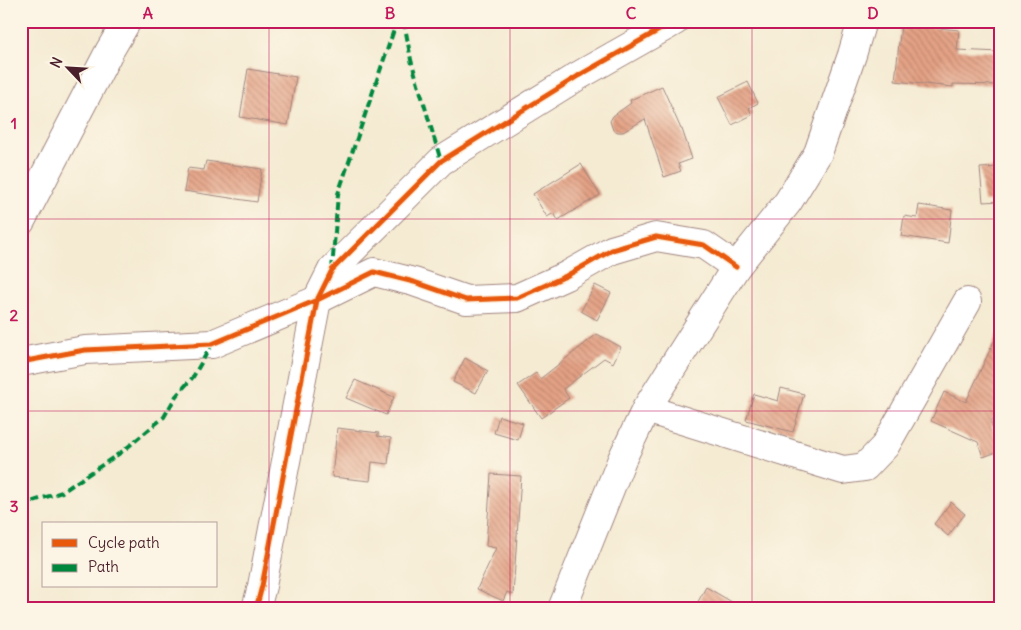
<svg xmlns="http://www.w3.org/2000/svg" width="1021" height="630" viewBox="0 0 1021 630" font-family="Delius,sans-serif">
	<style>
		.building { fill: url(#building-back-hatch) }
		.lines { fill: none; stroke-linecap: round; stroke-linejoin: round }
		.street-casing { stroke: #a0857f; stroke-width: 30 }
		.street { stroke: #fff; stroke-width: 28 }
		.quiet { stroke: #00873e; stroke-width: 4; stroke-dasharray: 8 4; stroke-linecap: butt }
		.cycleway-casing { stroke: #fcf5e5; stroke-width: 8 }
		.cycleway { stroke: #e8590c; stroke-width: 5 }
		.grid { fill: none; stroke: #c2185b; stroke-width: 1; stroke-opacity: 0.55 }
		.neatline { fill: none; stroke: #c2185b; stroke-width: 2 }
		.grid-label { font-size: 16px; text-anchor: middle; font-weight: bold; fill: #c2185b }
	</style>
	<defs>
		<pattern id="building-back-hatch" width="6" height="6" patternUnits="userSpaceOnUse" patternTransform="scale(1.25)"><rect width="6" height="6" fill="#e4a285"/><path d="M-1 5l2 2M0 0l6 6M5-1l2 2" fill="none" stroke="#bb836d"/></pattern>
	</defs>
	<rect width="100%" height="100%" fill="#fcf5e5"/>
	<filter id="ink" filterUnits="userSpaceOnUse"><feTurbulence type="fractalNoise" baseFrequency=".02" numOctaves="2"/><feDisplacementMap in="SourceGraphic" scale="10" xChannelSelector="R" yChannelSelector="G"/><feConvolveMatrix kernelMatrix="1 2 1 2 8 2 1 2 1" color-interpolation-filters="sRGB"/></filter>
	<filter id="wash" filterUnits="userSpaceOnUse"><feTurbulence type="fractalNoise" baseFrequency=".0096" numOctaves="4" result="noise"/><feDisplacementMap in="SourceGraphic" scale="20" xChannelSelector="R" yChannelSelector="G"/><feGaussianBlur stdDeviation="1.12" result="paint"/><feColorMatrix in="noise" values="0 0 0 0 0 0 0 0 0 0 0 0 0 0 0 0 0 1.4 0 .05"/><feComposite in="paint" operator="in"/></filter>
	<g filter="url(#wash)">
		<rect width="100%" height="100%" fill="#f5ebd3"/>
		<g id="blocks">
			<!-- building -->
			<g class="building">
				<polygon points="901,24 959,30 957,50 1000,52 1000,85 953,84 953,87 895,81"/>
				<polygon points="248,69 296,77 288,125 240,117"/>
				<polygon points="748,82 758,103 749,108 752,115 732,125 718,97"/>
				<polygon points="662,86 681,129 682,129 692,159 678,164 681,171 664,177 645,119 623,132 618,132 613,130 610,121 613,116 631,103 630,100"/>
				<polygon points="206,161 262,169 257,202 184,191 188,168 204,170"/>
				<polygon points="581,164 600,195 558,220 554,213 547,217 533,194"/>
				<polygon points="1000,167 1000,201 983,202 980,168"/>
				<polygon points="919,205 952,210 948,243 901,236 904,216 917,218"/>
				<polygon points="595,285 611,293 597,320 581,311"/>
				<polygon points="1000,328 1000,402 991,423 1000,451 983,457 978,442 931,421 944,392 966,402"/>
				<polygon points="597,334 621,347 613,363 604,358 563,389 569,398 541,418 518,385 536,373 540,379"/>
				<polygon points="465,358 488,371 476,393 453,382"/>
				<polygon points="355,380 394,397 386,415 346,398"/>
				<polygon points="781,388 804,394 793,432 746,420 754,394 778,401"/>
				<polygon points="499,416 523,423 518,440 494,433"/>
				<polygon points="337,428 379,433 377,436 391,438 388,464 372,462 370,481 332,477"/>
				<polygon points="491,474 521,476 513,595 507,592 503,601 477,589 496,548 486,546"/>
				<polygon points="951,502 965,514 948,536 934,524"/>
				<polygon points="706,587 744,609 694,609"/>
			</g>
		</g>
	</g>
	<g filter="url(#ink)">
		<use href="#blocks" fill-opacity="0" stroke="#a0857f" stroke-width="1"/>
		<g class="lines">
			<!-- street casing -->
			<g class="street-casing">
				<g id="street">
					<polyline points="21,221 110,50 127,21"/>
					<polyline points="21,362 85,350 212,344 317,300 374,272 414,282 466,300 517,298 566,276 612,250 656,237 704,245 736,267"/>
					<polyline points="646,409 843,470 865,467 885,446 967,302"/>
					<polyline points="256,609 262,586 317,300 332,270 441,161 578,76 675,21"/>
					<polyline points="562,609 622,459 646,409 736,267 788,202 818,153 852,55 862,21"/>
				</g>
			</g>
			<!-- street -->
			<use href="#street" class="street"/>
			<!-- quiet -->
			<g class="quiet">
				<polyline points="404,21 411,60 441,161"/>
				<polyline points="332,270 338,194 397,21"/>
				<polyline points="21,505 62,492 123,451 164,417 176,396 193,377 212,344"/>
			</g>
			<!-- cycleway casing -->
			<g class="cycleway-casing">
				<g id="cycleway">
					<polyline points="21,362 85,350 212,344 317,300 374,272 414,282 466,300 517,298 566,276 612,250 656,237 704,245 736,267"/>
					<polyline points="256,609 262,586 317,300 332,270 441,161 578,76 675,21"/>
				</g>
			</g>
			<!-- cycleway -->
			<use href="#cycleway" class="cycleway"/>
		</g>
	</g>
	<!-- grid -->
	<path class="grid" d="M269,21V609M510,21V609M752,21V609M21,219H1000M21,411H1000"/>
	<!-- margin -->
	<rect width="1021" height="630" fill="none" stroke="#fcf5e5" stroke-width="55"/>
	<!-- legend -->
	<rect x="42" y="522" width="175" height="65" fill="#fcf5e5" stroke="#b59f9b"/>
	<rect x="52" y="539" width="25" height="8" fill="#e8590c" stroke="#b59f9b"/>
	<text x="88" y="548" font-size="15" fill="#4a1f2b">Cycle path</text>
	<rect x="52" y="564" width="25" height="8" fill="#00873e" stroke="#b59f9b"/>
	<text x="88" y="572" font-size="15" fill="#4a1f2b">Path</text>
	<!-- north arrow -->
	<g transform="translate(68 68) rotate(295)" stroke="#fcf5e5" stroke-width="4" paint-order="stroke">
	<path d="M0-4L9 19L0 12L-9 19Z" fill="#4a1f2b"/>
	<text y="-8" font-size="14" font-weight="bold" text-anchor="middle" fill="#4a1f2b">N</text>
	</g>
	<rect x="28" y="28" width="966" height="574" class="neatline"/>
	<g class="grid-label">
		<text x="148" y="19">A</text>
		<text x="390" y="19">B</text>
		<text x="631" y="19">C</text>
		<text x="873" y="19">D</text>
		<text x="14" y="129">1</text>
		<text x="14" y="321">2</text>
		<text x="14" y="512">3</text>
	</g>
</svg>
